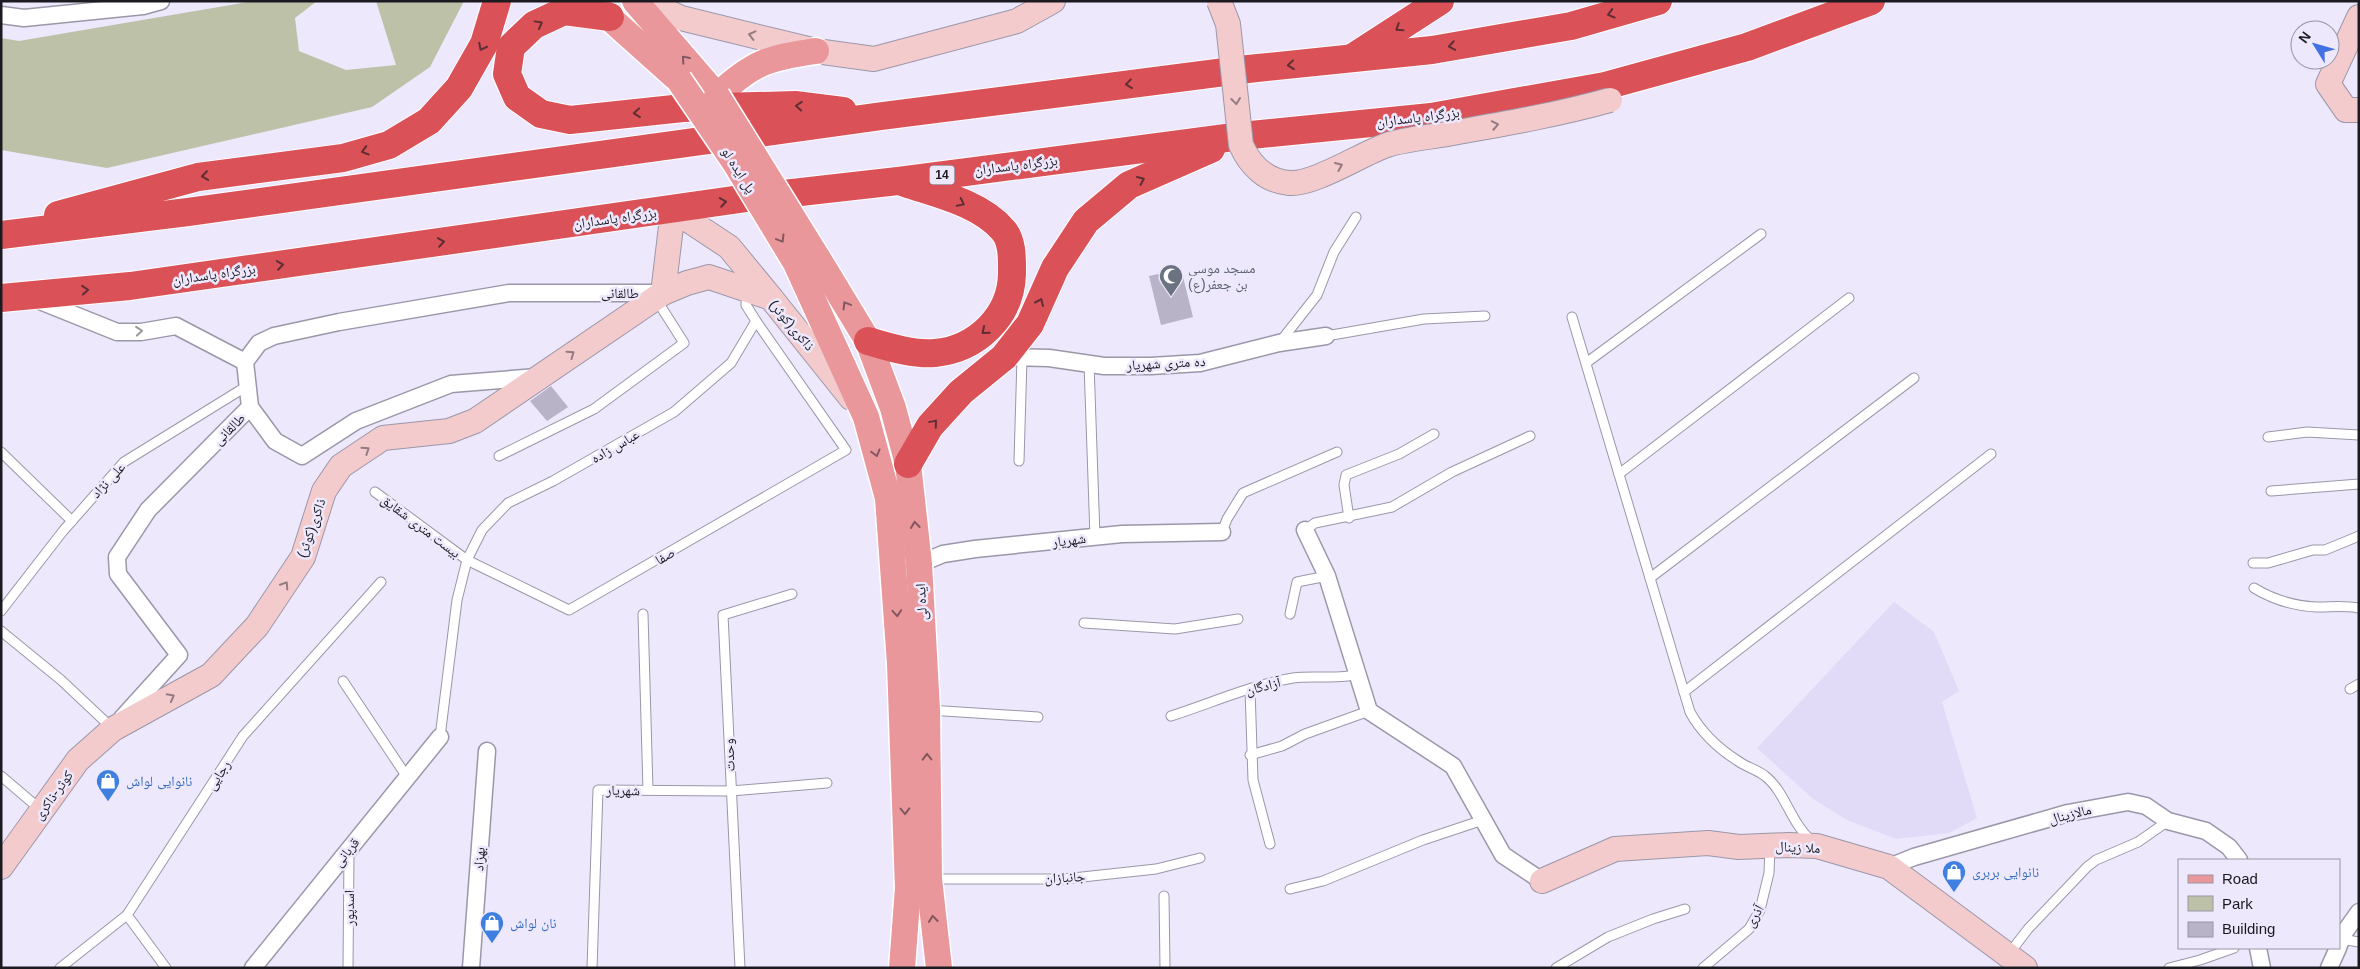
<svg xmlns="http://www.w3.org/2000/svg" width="2360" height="969" viewBox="0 0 2360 969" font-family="Arial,'Noto Naskh Arabic',sans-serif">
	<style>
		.built { fill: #e2dbf7 }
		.green { fill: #bdc1a7 }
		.building { fill: #b8b3c7 }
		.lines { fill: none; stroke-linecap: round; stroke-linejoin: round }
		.lane-casing { stroke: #9b97a9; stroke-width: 11 }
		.street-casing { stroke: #9b97a9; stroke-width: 19 }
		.secondary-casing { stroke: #9b97a9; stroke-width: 26 }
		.primary-casing { stroke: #fff; stroke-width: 29 }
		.highway-casing { stroke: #fff; stroke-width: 30 }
		.lane { stroke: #fff; stroke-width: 9 }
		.street { stroke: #fff; stroke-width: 16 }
		.secondary { stroke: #f4cbcd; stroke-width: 24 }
		.primary { stroke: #e9979b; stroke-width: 26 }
		.highway { stroke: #da5258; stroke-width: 28 }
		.secondary-bridge-casing { stroke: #9b97a9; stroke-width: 26; stroke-linecap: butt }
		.primary-bridge-casing { stroke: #fff; stroke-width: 29; stroke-linecap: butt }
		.secondary-bridge { stroke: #f4cbcd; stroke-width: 24 }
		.primary-bridge { stroke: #e9979b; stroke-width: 26 }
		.oneway { stroke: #5e2e34 }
		.oneway2 { stroke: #937b80 }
		.oneway3 { stroke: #82585e }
		.oneway4 { stroke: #99989b }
		.labels { text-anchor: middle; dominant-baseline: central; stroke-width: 5; stroke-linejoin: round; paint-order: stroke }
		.shield { fill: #ede8fc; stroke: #5b5863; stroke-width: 1 }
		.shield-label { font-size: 12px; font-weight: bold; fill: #1c1a21 }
		.street-label { font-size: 14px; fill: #1c1a21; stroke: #ede8fc }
		.worship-label { font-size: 14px; fill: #5b616d; stroke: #ede8fc; text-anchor: start }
		.shop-label { font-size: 14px; fill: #366cbe; stroke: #ede8fc; text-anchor: start }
	</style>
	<rect width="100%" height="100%" fill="#ede8fc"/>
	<!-- built -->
	<polygon class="built" points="1894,602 1934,632 1959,691 1942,702 1977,818 1949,833 1896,839 1847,820 1813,799 1757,748"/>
	<!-- green -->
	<polygon class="green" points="254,1 317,1 295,18 299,51 346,70 396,65 376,1 464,1 430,67 372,107 107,168 1,150 1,38 19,41"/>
	<!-- building -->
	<g class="building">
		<polygon points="1181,269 1193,317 1161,325 1149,276"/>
		<polygon points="551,386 568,407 547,421 530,401"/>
	</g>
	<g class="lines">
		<!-- lane casing -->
		<g class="lane-casing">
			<g id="lane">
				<path d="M1572,317L1690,712C1701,732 1719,749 1738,761C1746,767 1758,770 1765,776C1785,791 1791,824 1812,841"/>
				<polyline points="1326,336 1424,319 1485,316"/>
				<polyline points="1280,342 1317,295 1334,252 1356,217"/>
				<polyline points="1089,363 1095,537"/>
				<polyline points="1586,363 1761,234"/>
				<polyline points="2268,437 2307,432 2359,435"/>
				<polyline points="1,452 72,521"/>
				<polyline points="499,456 594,409 684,343 656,299"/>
				<polyline points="1019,461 1022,358"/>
				<polyline points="1619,474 1849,298"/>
				<polyline points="2271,491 2359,484"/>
				<polyline points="375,492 467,560 482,530 508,503 553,481 674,412 731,363 756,321"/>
				<polyline points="1349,518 1344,485 1346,475 1399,454 1434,434"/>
				<polyline points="1305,530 1315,523 1392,507 1452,472 1530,436"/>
				<polyline points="1222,532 1227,519 1243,493 1337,452"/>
				<polyline points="2253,563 2268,563 2313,550 2325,550 2359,536"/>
				<polyline points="1650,578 1914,378"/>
				<path d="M2254,588C2274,600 2293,606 2316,607C2331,607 2344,605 2359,608"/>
				<polyline points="1,611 63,531 124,462 247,386"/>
				<polyline points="643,614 648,790"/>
				<polyline points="1290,614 1297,582 1327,576"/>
				<polyline points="1084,623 1175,629 1238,619"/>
				<polyline points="1,631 61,680 112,728"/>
				<polyline points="343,681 407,777"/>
				<polyline points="1250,689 1253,780 1270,844"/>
				<polyline points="2350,689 2359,684"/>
				<polyline points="1684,692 1991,454"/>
				<polyline points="929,710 1038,717"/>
				<path d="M1171,716C1212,703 1251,685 1293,678C1316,675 1337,680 1359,674"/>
				<polyline points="440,737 457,600 467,560 569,610 846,450 756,321 746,305 747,291"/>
				<polyline points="1250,755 1282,746 1305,734 1369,711"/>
				<polyline points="1,776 41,810"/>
				<polyline points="932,879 1064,879 1156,869 1200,858"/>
				<polyline points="1290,889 1323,881 1423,840 1483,820"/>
				<polyline points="1164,896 1165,968"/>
				<polyline points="127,915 166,968"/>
				<polyline points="2341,939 2359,942"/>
				<polyline points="2008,955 2028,929 2087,867 2096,860 2138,842 2168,821"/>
				<polyline points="60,968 127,915 243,736 381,582"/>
				<polyline points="348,968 349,851"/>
				<polyline points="592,968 598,790 731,791 827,783"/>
				<polyline points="740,968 723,615 792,594"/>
				<polyline points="1556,968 1608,937 1653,919 1685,909"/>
				<polyline points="1703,968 1749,929 1760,910 1769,873 1770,846"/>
				<polyline points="2169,968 2200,960 2234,948"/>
			</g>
		</g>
		<!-- street casing -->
		<g class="street-casing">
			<g id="street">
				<polyline points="1,15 24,18 143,6 161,1"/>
				<polyline points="35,299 117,332 141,332 176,326 245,362"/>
				<polyline points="1004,357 1049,358 1104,366 1151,366 1200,363 1279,343 1326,336"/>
				<polyline points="250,407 275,441 302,456 356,421 451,384 537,377"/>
				<polyline points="1305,530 1327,576 1369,711 1453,766 1503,855 1542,881"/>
				<polyline points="919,564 943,554 975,549 1122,534 1222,532"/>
				<polyline points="122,718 179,655 118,574 117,557 148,510 250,407 245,362 259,343 274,336 339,322 509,293 663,293"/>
				<polyline points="1889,867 1914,857 2068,813 2128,802 2146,806 2168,821 2206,831 2229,847 2239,860"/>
				<polyline points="2339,945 2344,933 2359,912"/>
				<polyline points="2258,948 2262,968"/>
				<polyline points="253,968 440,737"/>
				<polyline points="471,968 487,751"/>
				<polyline points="2329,968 2338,948"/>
			</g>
		</g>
		<!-- secondary casing -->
		<g class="secondary-casing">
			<g id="secondary">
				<polyline points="645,1 681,18 816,51 874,59 1017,21 1053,1"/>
				<polyline points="2359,17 2328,84 2346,110 2359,110"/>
				<polyline points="663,293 687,283 709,277 771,298 851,398"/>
				<polyline points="1,867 78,760 113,729 211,675 257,626 303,557 324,491 341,466 383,438 449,431 475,421 663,293 673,210 729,247 771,298"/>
				<polyline points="1542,881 1615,849 1708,843 1739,847 1789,845 1817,846 1889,867 2025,968"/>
			</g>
		</g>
		<!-- primary casing -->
		<g class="primary-casing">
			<g id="primary">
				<path d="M635,1L717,96C753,62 768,58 816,51"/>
				<polyline points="593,3 679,80"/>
				<polyline points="817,257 868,341 893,408 908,464 919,564 927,710 929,879 939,968"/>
				<polyline points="796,263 866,417 888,498 900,663 908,888 902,968"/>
			</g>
		</g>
		<!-- highway casing -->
		<g class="highway-casing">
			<g id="highway">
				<polyline points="610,17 564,11 534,25 511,47 507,74 517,97 541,114 570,120 683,108 795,105 843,111"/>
				<polyline points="1355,56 1440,1"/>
				<polyline points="58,215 198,177 343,158 389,145 429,121 459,88 484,44 497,1"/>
				<polyline points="1,235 188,212 882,116 1248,69 1432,50 1571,26 1658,1"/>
				<polyline points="1,298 130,286 747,198 898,181 1241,136 1431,117 1605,86 1747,47 1871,1"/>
				<path d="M868,341C889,347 913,355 935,353C977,349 1011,316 1012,274C1012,260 1013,241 1003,230C980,203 937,194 905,183"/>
				<polyline points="908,464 930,426 961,392 1004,357 1030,324 1055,268 1086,221 1129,185 1211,149"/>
			</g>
		</g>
		<!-- lane -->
		<use href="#lane" class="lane"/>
		<!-- street -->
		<use href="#street" class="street"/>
		<!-- secondary -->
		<use href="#secondary" class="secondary"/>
		<!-- primary -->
		<use href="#primary" class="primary"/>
		<!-- highway -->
		<use href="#highway" class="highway"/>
		<!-- secondary-bridge casing -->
		<g class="secondary-bridge-casing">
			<path id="secondary-bridge" d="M1219,1L1228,24L1241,145C1250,165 1266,181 1289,183C1314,185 1361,154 1387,145C1409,138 1435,137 1458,132C1509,123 1560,114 1610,100"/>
		</g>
		<!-- primary-bridge casing -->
		<g class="primary-bridge-casing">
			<g id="primary-bridge">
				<polyline points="679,80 736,164 796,263"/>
				<polyline points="717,96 817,257"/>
			</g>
		</g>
		<!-- secondary-bridge -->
		<use href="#secondary-bridge" class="secondary-bridge"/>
		<!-- primary-bridge -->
		<use href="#primary-bridge" class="primary-bridge"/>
	</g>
	<!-- one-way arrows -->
	<defs><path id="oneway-chevron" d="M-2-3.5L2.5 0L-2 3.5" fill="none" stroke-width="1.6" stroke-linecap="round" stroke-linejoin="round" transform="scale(1.25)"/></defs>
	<g class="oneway">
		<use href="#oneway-chevron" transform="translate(1611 14) rotate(164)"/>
		<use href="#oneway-chevron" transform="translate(539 24) rotate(-29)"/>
		<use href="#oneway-chevron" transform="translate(1399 28) rotate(147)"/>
		<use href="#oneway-chevron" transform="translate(1452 46) rotate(170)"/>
		<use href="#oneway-chevron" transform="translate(482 47) rotate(117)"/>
		<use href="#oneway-chevron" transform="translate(1291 65) rotate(174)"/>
		<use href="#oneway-chevron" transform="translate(1129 84) rotate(173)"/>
		<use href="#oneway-chevron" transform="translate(799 106) rotate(-176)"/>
		<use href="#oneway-chevron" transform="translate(637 113) rotate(174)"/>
		<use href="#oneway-chevron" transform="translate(365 151) rotate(164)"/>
		<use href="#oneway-chevron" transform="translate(205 176) rotate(172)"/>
		<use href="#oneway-chevron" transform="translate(1141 180) rotate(-24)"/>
		<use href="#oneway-chevron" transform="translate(723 202) rotate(-9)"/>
		<use href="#oneway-chevron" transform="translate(961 203) rotate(26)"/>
		<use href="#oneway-chevron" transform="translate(441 242) rotate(-8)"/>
		<use href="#oneway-chevron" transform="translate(280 265) rotate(-8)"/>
		<use href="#oneway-chevron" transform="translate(85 290) rotate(-5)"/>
		<use href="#oneway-chevron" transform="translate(1040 302) rotate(-66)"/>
		<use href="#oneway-chevron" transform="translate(985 331) rotate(140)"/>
		<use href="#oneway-chevron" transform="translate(934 423) rotate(-50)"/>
	</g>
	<g class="oneway2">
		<use href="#oneway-chevron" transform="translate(752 35) rotate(-166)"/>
		<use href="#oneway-chevron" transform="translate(1236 101) rotate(83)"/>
		<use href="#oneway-chevron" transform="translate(1495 125) rotate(-11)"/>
		<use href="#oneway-chevron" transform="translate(1339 166) rotate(-23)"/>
		<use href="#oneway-chevron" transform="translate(571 354) rotate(-35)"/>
		<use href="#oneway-chevron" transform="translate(366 450) rotate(-34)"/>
		<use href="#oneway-chevron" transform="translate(285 585) rotate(-57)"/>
		<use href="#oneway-chevron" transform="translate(171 697) rotate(-28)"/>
	</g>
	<g class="oneway3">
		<use href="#oneway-chevron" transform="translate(685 59) rotate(-131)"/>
		<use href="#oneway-chevron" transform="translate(781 239) rotate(59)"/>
		<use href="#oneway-chevron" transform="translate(846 305) rotate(-121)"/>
		<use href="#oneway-chevron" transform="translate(876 453) rotate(75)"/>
		<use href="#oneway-chevron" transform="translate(915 525) rotate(-96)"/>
		<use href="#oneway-chevron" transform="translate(897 613) rotate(86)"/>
		<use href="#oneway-chevron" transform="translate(927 757) rotate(-91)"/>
		<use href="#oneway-chevron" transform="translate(905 811) rotate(88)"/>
		<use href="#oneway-chevron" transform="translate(933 919) rotate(-96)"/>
	</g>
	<use class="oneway4" href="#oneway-chevron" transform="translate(139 331) rotate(-5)"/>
	<!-- icons -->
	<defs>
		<g id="mosque-pin" transform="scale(1.25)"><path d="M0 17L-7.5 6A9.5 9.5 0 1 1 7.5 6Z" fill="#6b7280" stroke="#ede8fc"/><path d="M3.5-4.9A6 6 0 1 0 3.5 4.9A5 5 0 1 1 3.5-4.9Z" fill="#fff"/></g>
		<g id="shop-pin" transform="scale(1.25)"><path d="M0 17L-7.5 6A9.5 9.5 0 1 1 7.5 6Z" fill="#3f7fe0" stroke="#ede8fc"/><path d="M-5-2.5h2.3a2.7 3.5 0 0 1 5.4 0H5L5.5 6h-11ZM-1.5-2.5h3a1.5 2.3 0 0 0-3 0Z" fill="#fff"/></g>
	</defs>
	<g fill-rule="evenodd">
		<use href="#mosque-pin" x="1171" y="276"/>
		<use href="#shop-pin" x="108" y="781"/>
		<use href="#shop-pin" x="1954" y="872"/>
		<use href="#shop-pin" x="492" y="923"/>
	</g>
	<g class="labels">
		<!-- shield labels -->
		<rect class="shield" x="929.5" y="165.5" width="25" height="19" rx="4"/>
		<g class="shield-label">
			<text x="942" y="175">14</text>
		</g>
		<!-- street labels -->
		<g class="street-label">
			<text transform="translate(1418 117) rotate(-7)">بزرگراه پاسداران</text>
			<text transform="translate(1016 165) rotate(-7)">بزرگراه پاسداران</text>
			<text transform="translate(739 170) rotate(58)">پل ایده لو</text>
			<text transform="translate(615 218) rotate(-8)">بزرگراه پاسداران</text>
			<text transform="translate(214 274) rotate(-8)">بزرگراه پاسداران</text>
			<text x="620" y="293">طالقانی</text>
			<text transform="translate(792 325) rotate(50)">ذاکری(کوثر)</text>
			<text transform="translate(1166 363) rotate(-3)">ده متری شهریار</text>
			<text transform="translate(229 429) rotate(-45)">طالقانی</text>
			<text transform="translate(615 446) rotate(-30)">عباس زاده</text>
			<text transform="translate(108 480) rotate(-47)">علی نژاد</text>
			<text transform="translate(421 526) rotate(37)">بیست متری شقایق</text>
			<text transform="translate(311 528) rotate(-71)">ذاکری(کوثر)</text>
			<text transform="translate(1069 540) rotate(-7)">شهریار</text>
			<text transform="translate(665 556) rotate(-30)">صفا</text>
			<text transform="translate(921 602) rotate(-93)">ایده لی</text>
			<text transform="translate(1263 686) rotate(-14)">آزادگان</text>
			<text transform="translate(729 755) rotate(-93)">وحدت</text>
			<text transform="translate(218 775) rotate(-57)">رجایی</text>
			<text transform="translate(623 790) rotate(1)">شهریار</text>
			<text transform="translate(53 795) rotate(-54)">کوثر-ذاکری</text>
			<text transform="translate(2070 814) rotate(-14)">مالازینال</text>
			<text transform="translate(1798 847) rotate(3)">ملا زینال</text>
			<text transform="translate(346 852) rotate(-51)">قربانی</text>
			<text transform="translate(479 859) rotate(-86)">بهزاد</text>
			<text transform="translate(1065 877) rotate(-3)">جانبازان</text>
			<text transform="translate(349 908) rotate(-90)">اسدپور</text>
			<text transform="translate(1754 916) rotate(-60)">آذری</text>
		</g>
		<!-- worship labels -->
		<g class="worship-label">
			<text x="1188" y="268">مسجد موسی<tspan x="1188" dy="16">بن جعفر(ع)</tspan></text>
		</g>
		<!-- shop labels -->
		<g class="shop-label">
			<text x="126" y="781">نانوایی لواش</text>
			<text x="1972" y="872">نانوایی بربری</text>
			<text x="510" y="923">نان لواش</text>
		</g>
	</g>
	<!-- border -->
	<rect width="2360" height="969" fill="none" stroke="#1c1a21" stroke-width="5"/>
	<!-- legend -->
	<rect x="2178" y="859" width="162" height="90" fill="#ede8fc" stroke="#9996a4"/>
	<rect x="2188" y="875" width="25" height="8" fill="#e9979b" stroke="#9996a4"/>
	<text x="2222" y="884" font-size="15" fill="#1c1a21">Road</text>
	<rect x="2188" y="896" width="25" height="15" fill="#bdc1a7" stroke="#9996a4"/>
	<text x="2222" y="909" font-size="15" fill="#1c1a21">Park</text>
	<rect x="2188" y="922" width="25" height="15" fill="#b8b3c7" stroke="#9996a4"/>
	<text x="2222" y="934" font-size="15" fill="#1c1a21">Building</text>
	<!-- north arrow -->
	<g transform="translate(2315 45) rotate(307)"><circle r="24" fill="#ede8fc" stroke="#9996a4"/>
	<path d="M0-4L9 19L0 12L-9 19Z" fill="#4171e2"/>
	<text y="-8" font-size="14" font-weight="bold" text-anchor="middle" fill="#1c1a21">N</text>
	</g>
</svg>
